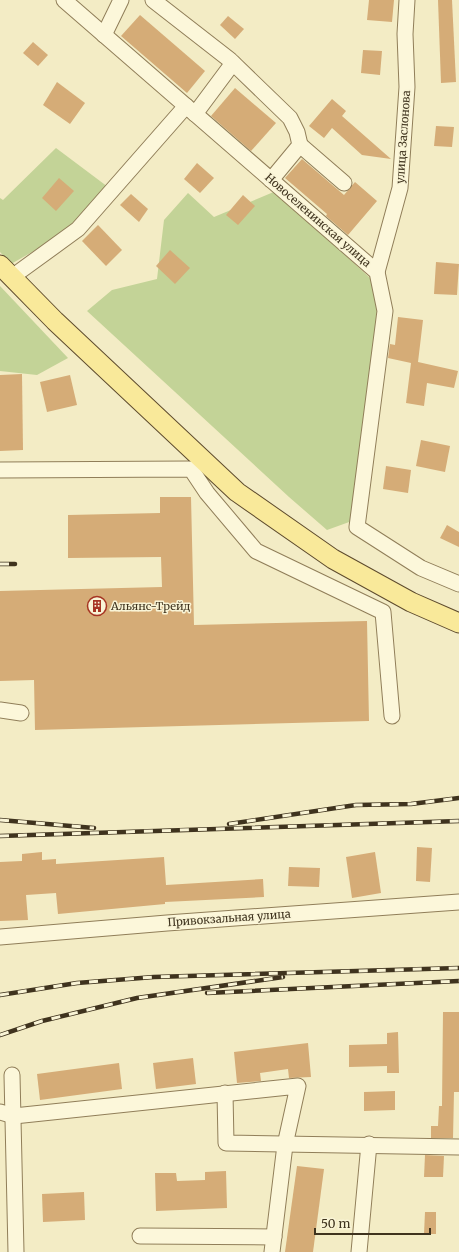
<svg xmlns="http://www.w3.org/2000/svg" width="459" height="1252" viewBox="0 0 459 1252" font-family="Merriweather,serif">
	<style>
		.green { fill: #c3d397 }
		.building { fill: #d5ac77 }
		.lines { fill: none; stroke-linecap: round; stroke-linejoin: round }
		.minor-casing { stroke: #907e59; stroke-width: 17 }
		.major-casing { stroke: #5e4b2d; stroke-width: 21 }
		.minor { stroke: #fcf7da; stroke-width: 15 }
		.major { stroke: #f9e99a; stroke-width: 19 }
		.rail-casing { stroke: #3f331e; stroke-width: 4.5 }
		.rail { stroke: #f9f4d6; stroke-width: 3; stroke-dasharray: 9; stroke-linecap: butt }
		.labels { text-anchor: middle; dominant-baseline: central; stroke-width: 3; stroke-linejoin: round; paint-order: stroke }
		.street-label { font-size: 11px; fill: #3f331e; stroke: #f9f4d6 }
		.poi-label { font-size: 11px; fill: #3f331e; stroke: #f9f4d6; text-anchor: start }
	</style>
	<rect width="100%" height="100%" fill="#f3ecc5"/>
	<!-- green -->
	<g class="green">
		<polygon points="56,148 108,187 69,231 11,264 0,252 0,198 3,200"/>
		<polygon points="276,191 370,278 380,312 352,521 327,530 289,497 87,311 112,290 157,279 164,220 188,193 214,217"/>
		<polygon points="0,286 68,358 37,375 0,371"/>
	</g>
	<!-- building -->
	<g class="building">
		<polygon points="369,0 394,0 392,22 367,20"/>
		<polygon points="438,0 452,0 456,82 441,83"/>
		<polygon points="140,15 205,71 187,93 121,36"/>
		<polygon points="228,16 244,29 235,39 220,25"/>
		<polygon points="33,42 48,55 38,66 23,53"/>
		<polygon points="363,50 382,51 380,75 361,73"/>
		<polygon points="57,82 85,103 70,124 43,105"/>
		<polygon points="235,88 276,123 251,151 211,116"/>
		<polygon points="332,99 346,111 342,116 391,159 362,155 332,128 324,138 309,126"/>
		<polygon points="436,126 454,127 452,147 434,146"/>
		<polygon points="302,159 344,195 355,182 377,201 348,235 326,216 327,214 285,178"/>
		<polygon points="197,163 214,178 200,193 184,179"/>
		<polygon points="59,178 74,191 56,211 42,198"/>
		<polygon points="131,194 148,209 139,222 120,205"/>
		<polygon points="243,195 255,206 238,225 226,215"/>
		<polygon points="98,225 122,250 106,266 82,241"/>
		<polygon points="170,250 190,268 175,284 156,266"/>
		<polygon points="436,262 459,264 457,295 434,294"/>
		<polygon points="398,317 423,320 418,362 458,371 454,388 427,383 424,406 406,403 411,363 388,358 390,344 395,345"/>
		<polygon points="22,374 23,450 0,451 0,375"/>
		<polygon points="70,375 77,405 47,412 40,382"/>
		<polygon points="421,440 450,446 445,472 416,466"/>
		<polygon points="386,466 411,470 408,493 383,489"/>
		<polygon points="160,497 191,497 194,625 367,621 369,721 35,730 34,680 0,681 0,591 162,587 161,557 68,558 68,515 160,513"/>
		<polygon points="447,525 459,532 459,547 440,538"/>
		<polygon points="417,847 432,848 430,882 416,881"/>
		<polygon points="42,852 42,860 56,859 56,864 164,857 166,885 263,879 264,897 165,902 165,904 58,914 56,893 26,895 28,920 0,921 0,862 22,861 22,854"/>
		<polygon points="375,852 381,893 352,898 346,857"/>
		<polygon points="289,867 320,868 319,887 288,886"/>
		<polygon points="443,1012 459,1012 459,1092 454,1092 453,1138 431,1138 431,1126 438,1126 439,1106 442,1106"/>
		<polygon points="398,1032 399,1073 387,1073 387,1066 349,1067 349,1045 387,1044 387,1033"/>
		<polygon points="308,1043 311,1077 289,1078 288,1069 260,1073 261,1081 237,1083 234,1052"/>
		<polygon points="193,1058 196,1084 156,1089 153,1063"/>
		<polygon points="119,1063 122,1089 40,1100 37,1074"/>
		<polygon points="395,1091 395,1110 364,1111 364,1092"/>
		<polygon points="425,1155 444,1156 443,1177 424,1177"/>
		<polygon points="297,1166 324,1169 313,1252 285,1252"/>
		<polygon points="226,1171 227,1208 156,1211 155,1173 176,1173 177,1181 205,1180 205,1172"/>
		<polygon points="84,1192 85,1220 43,1222 42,1194"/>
		<polygon points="425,1212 436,1212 436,1234 424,1234"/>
	</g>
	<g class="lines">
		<!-- minor casing -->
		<g class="minor-casing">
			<g id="minor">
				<polyline points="64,0 377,272 385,311 357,527 421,568 459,584"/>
				<polyline points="153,0 230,60 290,118 297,132 300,145 271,180"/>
				<polyline points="104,35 121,0"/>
				<polyline points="195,114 233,63"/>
				<polyline points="300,145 344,183"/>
				<polyline points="377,272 400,188 407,87 405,34 407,0"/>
				<polyline points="12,277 78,229 186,106"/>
				<polyline points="0,470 191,469 207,493 256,551 383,612 392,716"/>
				<polyline points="0,710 21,713"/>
				<polyline points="0,937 167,923 459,902"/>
				<polyline points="12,1075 16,1252"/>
				<polyline points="225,1093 226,1143 459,1147"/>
				<polyline points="0,1112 14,1116 298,1086 285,1145 272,1252"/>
				<polyline points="140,1236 274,1237"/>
				<polyline points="359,1252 369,1144"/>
			</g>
		</g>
		<!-- major casing -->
		<g class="major-casing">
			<polyline id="major" points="0,265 55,321 237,492 333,559 411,602 459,623"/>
		</g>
		<!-- minor -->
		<use href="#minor" class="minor"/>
		<!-- major -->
		<use href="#major" class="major"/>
		<!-- rail casing -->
		<g class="rail-casing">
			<g id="rail">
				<polyline points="0,564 15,564"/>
				<polyline points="0,820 94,828"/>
				<polyline points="229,824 356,805 411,804 459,798"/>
				<polyline points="0,836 459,821"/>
				<polyline points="207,993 459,981"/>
				<polyline points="0,995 77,983 154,977 459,968"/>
				<polyline points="0,1035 42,1021 137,998 283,977"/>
			</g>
		</g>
		<!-- rail -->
		<use href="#rail" class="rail"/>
	</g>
	<!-- icons -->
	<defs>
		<g id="building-ring" transform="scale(1)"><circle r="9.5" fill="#f9f4d6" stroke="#a63422" stroke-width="1.5"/><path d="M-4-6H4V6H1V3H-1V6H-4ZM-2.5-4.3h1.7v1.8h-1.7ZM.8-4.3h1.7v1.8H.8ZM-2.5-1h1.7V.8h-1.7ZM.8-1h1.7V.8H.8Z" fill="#a63422"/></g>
	</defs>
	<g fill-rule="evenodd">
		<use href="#building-ring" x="97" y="606"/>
	</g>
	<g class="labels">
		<!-- street labels -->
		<g class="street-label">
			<text transform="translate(403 137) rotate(-86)">улица Заслонова</text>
			<text transform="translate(318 220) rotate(41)">Новоселенинская улица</text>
			<text transform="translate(229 918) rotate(-4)">Привокзальная улица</text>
		</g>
		<!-- poi labels -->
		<g class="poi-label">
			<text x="111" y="606">Альянс-Трейд</text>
		</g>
	</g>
	<!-- scale -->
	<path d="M315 1228v6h115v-6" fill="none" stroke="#3f331e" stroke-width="2"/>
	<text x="321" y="1228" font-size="12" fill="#3f331e" stroke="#f9f4d6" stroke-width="3" paint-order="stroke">50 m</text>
</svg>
